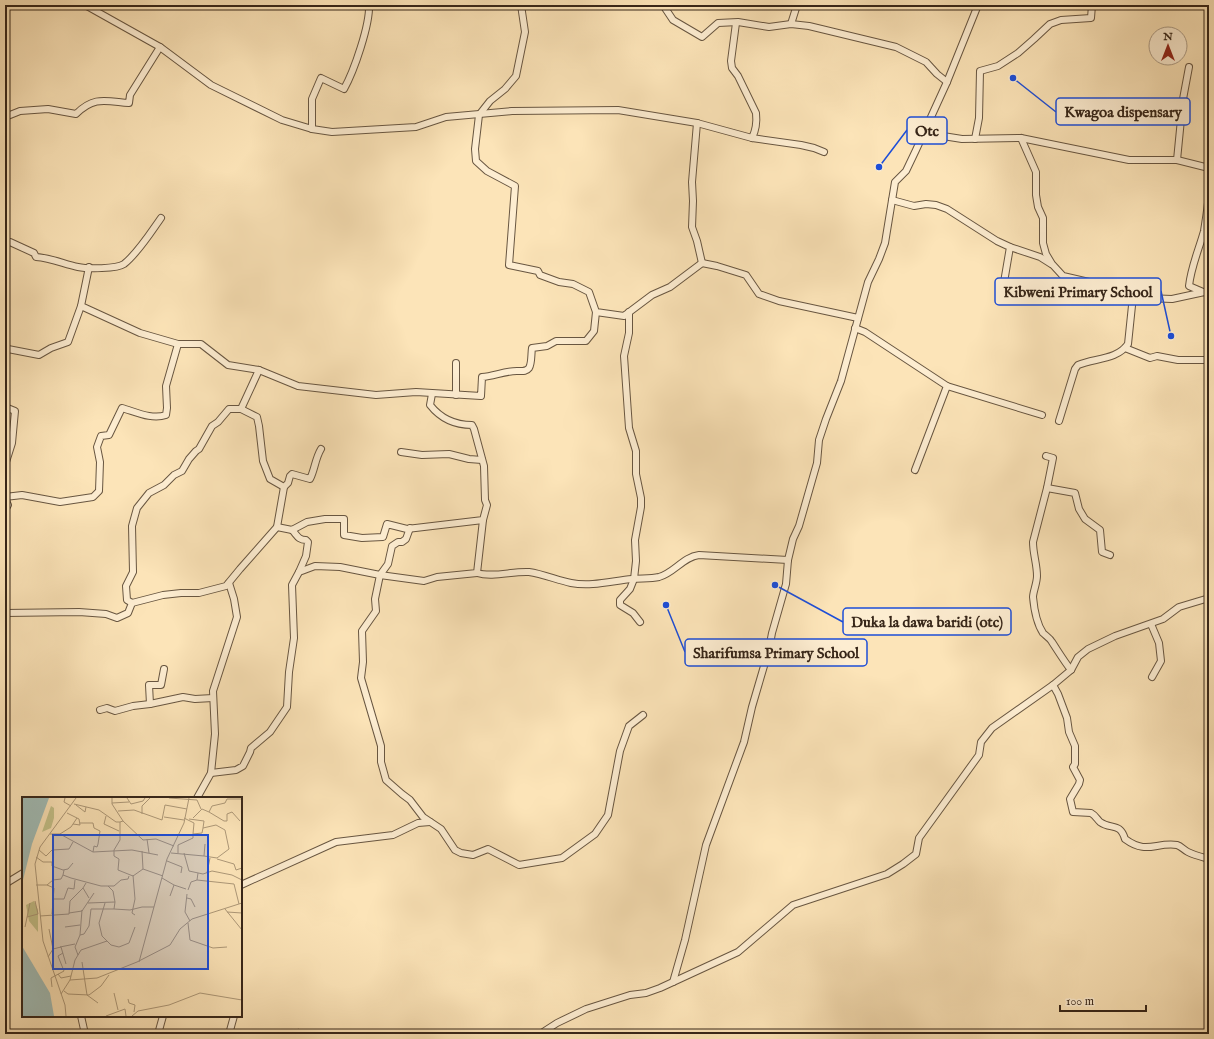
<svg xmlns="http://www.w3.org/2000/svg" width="1214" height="1039" viewBox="0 0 1214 1039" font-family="'IM FELL English',serif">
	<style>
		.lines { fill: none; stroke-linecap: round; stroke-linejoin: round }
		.street-casing { stroke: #685641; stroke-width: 8 }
		.street { stroke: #fdedd1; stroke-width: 6 }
		.inset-road { fill: none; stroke: #ad9878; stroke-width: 1 }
		.view { fill: #1d4ed8; fill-opacity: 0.15; stroke: #1d4ed8; stroke-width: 2 }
		.inset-edge { fill: none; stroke: #372619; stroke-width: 2 }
		.leader { fill: none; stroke: #1d4ed8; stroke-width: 1.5 }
		.callout-dot { fill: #1d4ed8; stroke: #fdedd1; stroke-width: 1.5 }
		.callout { fill: #fdedd1; stroke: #1d4ed8; stroke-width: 1.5 }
		.callout-label { font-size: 15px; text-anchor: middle; font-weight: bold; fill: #372619 }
	</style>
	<rect width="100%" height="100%" fill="#fce4b8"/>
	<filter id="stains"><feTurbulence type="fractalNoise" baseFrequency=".005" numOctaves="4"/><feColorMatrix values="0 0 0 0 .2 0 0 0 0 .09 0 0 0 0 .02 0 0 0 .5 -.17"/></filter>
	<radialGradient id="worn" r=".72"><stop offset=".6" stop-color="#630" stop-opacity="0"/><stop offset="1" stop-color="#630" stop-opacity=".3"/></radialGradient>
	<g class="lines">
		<!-- street casing -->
		<g class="street-casing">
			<g id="street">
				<polyline points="85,5 160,47 211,85 282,120 312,129 332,132 416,127 446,117 512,111 618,110 697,123 752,138 801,145 814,148 824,152"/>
				<polyline points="521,5 525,32 516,76 505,89 490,101 479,115 475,149 476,161 487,171 515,186 509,265 538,271 540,275 559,282 573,284 589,292 596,312 624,316 652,295 670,287 702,263"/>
				<polyline points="663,5 673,20 702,37 718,23 738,22 769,27 791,24 809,26 896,47 926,62 937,74 947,82"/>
				<path d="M736,23L731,61L732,68L738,76L756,113C757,122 756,130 752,138"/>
				<polyline points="791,24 797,5"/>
				<path d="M5,117L20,111L48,109L76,114C94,96 105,101 129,103L130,95L160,47"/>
				<polyline points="697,123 692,182 693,201 692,227 697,241 702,263"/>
				<path d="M312,129V99L321,78L344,89C354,71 370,25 369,5"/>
				<polyline points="924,133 962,139 1021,138 1129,160 1177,160 1183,99 1189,67"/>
				<polyline points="1021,138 1036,172 1036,195 1038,207 1043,218 1043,243 1046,254 1052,264 1063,276 1102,285 1126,294 1147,298 1172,299 1209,291"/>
				<polyline points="975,139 979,118 980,71 998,66 1018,53 1034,39 1050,24 1061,20 1091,18 1092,5"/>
				<polyline points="1177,160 1209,168"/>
				<polyline points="892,200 914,206 926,204 936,205 947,209 997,241 1010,247 1002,294"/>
				<path d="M5,242H10L34,253L36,257C51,258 64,264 78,267C87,269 117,269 124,264C138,253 151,232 161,218"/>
				<polyline points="1010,247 1040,257 1051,264"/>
				<polyline points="702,263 717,266 746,275 759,294 779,301 858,318"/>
				<path d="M89,267L81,306L140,333L178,344H201L228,365L259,370L298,386L376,395L416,392L481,396L482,377C494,376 505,371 517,371C522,371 526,372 529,368C532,363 531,354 532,348L547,346L556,341H586L594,331L596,312"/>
				<path d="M1203,292L1189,286C1191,267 1199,249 1204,231C1206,218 1208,206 1209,193"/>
				<polyline points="629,312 629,333 624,356 629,428 636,451 636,474 641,498 641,507 635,540 636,561 634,579 630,589 620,600 620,605 633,613 640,622"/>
				<polyline points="855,328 865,332 947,386 915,470"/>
				<polyline points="1125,348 1150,358 1157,356 1178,360 1209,360"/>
				<polyline points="5,349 8,349 39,355 51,348 68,342 81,306"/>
				<polyline points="456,363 456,395"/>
				<polyline points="259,370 241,409 257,417 259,426 263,461 270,479 284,487"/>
				<polyline points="947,386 1042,415"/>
				<polyline points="5,407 15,411 12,443 5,465"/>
				<path d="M1059,421L1075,369L1078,365C1095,358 1117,360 1128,344L1133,296"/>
				<polyline points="401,452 422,455 449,454 469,459 482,460"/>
				<path d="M1046,456L1053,458L1047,488L1033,542C1033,554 1037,564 1037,576C1037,583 1033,592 1033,597C1034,608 1037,624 1043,633C1046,636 1050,638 1052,642C1058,651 1064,661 1071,670"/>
				<polyline points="1047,488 1075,493 1079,509 1085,519 1100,530 1102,552 1110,555"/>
				<path d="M5,497L22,495L60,502L93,497L99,491L100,462L97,447L101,436L109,435L122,408C136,412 152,420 166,415L167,408L166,386L178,344"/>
				<polyline points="5,499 8,505 5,510"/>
				<path d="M277,527L292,530L307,522L325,519H344V535L362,538L383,537L387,524L407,529L483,520L487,505L485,500L484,466L474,429L472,425C454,425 441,419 430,405L432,394"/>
				<polyline points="410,528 406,539 402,542 398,542 392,546 388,564 380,575 375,599 376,611 362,631 363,662 361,678 381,746 381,762 386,780 402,794 410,800 423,817 441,829 455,850 461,853 473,855 488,849 519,865 562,858 595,834 608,815 620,751 629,726 643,715"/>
				<path d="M292,530C297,535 298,540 306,540L308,542L306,556L299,572"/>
				<path d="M477,573C493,578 512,571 529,572C543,574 557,580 571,583C591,587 612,581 632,579C641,578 650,579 659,577C674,573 683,557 699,555L788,560"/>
				<path d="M132,603L163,595L181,593H199L226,586L240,569L277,527L284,487L288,483L290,476L292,474L310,479C315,469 315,459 321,449"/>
				<polyline points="5,613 79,612 106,614 117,618 128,613 132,603 127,600 126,586 133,572 132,526 137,508 149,493 164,485 174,475 182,471 189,459 196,451 199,449 212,426 218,422 229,409 241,409"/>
				<polyline points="1151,624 1159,643 1161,661 1152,677"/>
				<path d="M1053,685L1058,694L1067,718L1069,732L1075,746V764L1073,767L1080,780L1079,784L1070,799L1073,812L1091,813C1095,815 1097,819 1100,822C1111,830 1120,822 1125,839C1147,855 1155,842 1177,845C1181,846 1184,850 1188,852C1194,855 1202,857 1209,859"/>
				<polyline points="150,704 149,685 161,685 164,669"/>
				<polyline points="100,710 107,708 115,711 133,706 150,704 183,697 195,699 213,698"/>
				<polyline points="211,773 236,770 243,766 250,752 251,748 270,732 287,707 289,672 294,638 292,585 299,572 315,566 340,567 380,575 424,581 437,577 477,573 483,520"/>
				<polyline points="197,798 211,773 215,734 213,691 237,617 234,599 229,583"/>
				<polyline points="5,884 23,873"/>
				<polyline points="241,885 336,842 393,835 418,823 430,822"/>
				<polyline points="673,982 685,940 706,845 744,742 752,707 769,649 772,633 786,584 788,560 793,539 799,526 817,463 819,440 826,419 841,381 868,282 879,259 885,243 895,182 906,171 916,150 947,82 978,5"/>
				<polyline points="81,1016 85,1034"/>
				<polyline points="158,1034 163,1016"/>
				<polyline points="229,1034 234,1016"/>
				<polyline points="296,1034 298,1033"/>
				<polyline points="540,1034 557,1023 586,1009 630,995 646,993 660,988 738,952 793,905 887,874 903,864 916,854 919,838 979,755 981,742 992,728 1053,685 1071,670 1078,657 1088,649 1115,636 1163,619 1179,607 1209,598"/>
			</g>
		</g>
		<!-- street -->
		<use href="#street" class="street"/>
	</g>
	<!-- overview -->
	<g transform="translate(22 797)">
		<rect width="220" height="220" fill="#fce4b8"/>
		<path d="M29,9L32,11V21L29,31L20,35ZM12,104L16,113V135L7,124L4,108Z" fill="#c5c28a"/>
		<path d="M0,1H27L10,47L0,87ZM0,149L28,196L32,219H0Z" fill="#a1bdb7"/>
		<path class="inset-road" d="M43,1L42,5L49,9M90,1V7L101,24L98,25V43L92,53V59L97,62L96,73L111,79L121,72M105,1L109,7L121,4L123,1M147,1L175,3L179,12M90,6L107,5M52,7L77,13L94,25H98M54,8L63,15L64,10M96,14L112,13L140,23L143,8L165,12M187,15L202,24H205V17L210,15L218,24M45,16L57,22L58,28L51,27M120,17V9L128,1M84,19L82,27L97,34M142,20L162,23M162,21L172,26L171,37M171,21L180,12L187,15L190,9L203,6L205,2H220M167,22L182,24L181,31L194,28L203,33L207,52L195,61L182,59M101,24L121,43L134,42L152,49M58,26H71L72,31L78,34L76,47L75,50L72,49L71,55M28,37H38L71,55L110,53L136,58M38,37L49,30L55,21M125,42L127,56M17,53L24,59L30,53L47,52L51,45M120,54L121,72M149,56L182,59L183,47M156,56V48L171,41V37L180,36L181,31M162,56L167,74L181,77L190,74L210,78L220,83M14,60L21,65H30V69L41,73L46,72L51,66M195,62L212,67L214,73L220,71M145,64L160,70L159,76M121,72L141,79M42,73L41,78L49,81L79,89H92L99,83L106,82L107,79M185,76L188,61M111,78L113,102L110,116L113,118M140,81L152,88L148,99M175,83L212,87L217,107M64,86L61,91L67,101M14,88H25L31,83L39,82L41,78M25,88L32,91L30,117M152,88L164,92M166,93L169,85L175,83L176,76M165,97L163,115L168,124M165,101L169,102L173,110M31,102H42L46,91L52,92L53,83M66,106L93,105L91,94L86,89M83,106L77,126L80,139L89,148L97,150L107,146L113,130M92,112L108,113L120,110H132M203,112L220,133M205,115L220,116V119M47,116L60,114L72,96M18,119L47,117L48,104L61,91M5,120L16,117L13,104M166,126L168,143L191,151L205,150M3,130L8,106M43,130L58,128M58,138L62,137L67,129L69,112H92L93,105M38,150L53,147M31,152L39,150L44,167M56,158L53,150L58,138L60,113M26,160L31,152L27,132M60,165L65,198L76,206M117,165L145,62L162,26L167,1M36,177L39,181L49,179M48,183L53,163L59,153L85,144M30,190L29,181L42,174L36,159L41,156M42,194L46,197L67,198L79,189L87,178M92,196L96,213M39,197L48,183L75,181L115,165L148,148L158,132L170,122L220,106M106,202L107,206L113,208L112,215M44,219L43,208L21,144L13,67L18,50L54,1M84,219L103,212L104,219M110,219L116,214L147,208L178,196L220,203"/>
		<path class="view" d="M31,38H186V172H31Z"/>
		<rect width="220" height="220" class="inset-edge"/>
	</g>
	<!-- callouts -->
	<path class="leader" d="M1013 78L1056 112M879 167L907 130M1171 336L1161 291M775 585L843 622M666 605L685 652"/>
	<g class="callout-dot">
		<circle cx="1013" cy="78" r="4"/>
		<circle cx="879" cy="167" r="4"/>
		<circle cx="1171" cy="336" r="4"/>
		<circle cx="775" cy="585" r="4"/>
		<circle cx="666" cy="605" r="4"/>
	</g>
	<g class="callout">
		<rect x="1056" y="98" width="134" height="27" rx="4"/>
		<rect x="907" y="117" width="40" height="27" rx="4"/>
		<rect x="995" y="278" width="166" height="27" rx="4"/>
		<rect x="843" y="608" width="168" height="27" rx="4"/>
		<rect x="685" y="639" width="182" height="27" rx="4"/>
	</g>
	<g class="callout-label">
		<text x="1123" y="117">Kwagoa dispensary</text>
		<text x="927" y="136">Otc</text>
		<text x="1078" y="297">Kibweni Primary School</text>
		<text x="927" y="627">Duka la dawa baridi (otc)</text>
		<text x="776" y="658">Sharifumsa Primary School</text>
	</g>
	<!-- margin -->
	<rect width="1214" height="1039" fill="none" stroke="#fce4b8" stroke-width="20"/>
	<rect x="6" y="6" width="1202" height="1027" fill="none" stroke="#372619" stroke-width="2"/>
	<rect x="10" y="10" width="1194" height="1019" fill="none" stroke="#372619"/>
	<!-- north arrow -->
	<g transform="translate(1168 46)"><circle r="19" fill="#fdedd1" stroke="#ae9d87"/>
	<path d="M0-3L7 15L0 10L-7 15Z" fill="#8f2418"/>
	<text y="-6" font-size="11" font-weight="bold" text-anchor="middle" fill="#372619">N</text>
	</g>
	<!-- scale -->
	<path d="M1060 1005v6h86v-6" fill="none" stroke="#372619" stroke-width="2"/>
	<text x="1066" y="1005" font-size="12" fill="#372619" stroke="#fdedd1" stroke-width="3" paint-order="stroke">100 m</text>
	<rect width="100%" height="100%" filter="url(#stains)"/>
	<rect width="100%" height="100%" fill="url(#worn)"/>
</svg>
